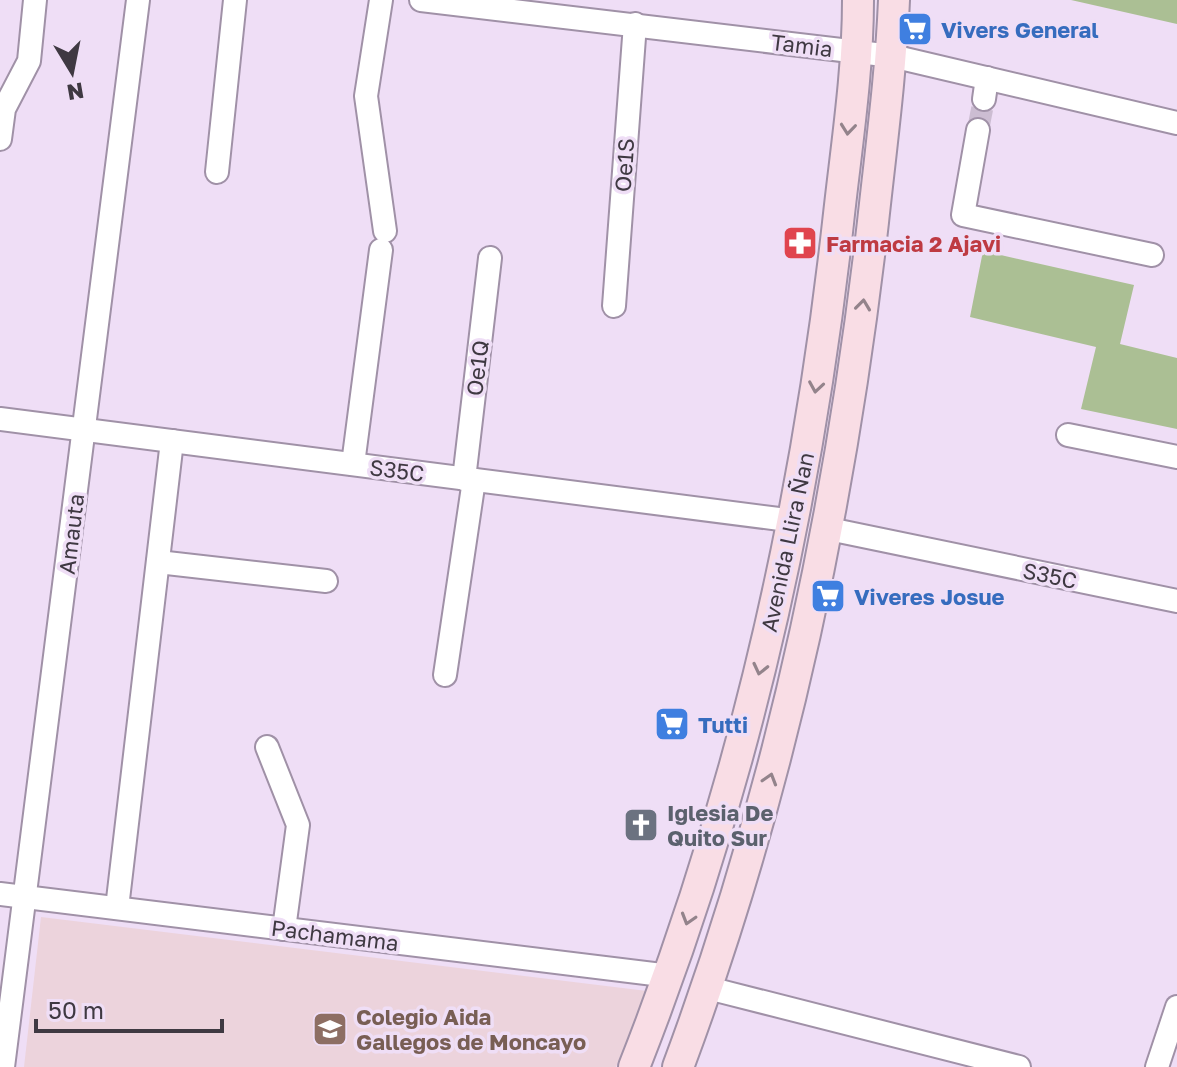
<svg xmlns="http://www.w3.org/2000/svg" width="1177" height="1067" viewBox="0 0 1177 1067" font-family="'Golos Text',sans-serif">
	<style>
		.education { fill: #ecd3dc }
		.green { fill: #abbf94 }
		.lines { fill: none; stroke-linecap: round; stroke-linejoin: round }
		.street-tunnel { stroke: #ccbdd2; stroke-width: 22; stroke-dasharray: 22 11; stroke-linecap: butt }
		.street-casing { stroke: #a091a7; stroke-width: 26 }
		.secondary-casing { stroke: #a091a7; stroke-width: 34 }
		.street { stroke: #fff; stroke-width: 22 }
		.secondary { stroke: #f9dde5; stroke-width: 30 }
		.oneway { stroke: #93838b }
		.labels { text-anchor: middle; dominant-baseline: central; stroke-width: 7; stroke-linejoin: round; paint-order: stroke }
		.shop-label { font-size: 22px; font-weight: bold; fill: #366cbe; stroke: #efdef6; text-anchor: start }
		.street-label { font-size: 22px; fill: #3f3942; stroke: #efdef6 }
		.health-label { font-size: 22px; font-weight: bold; fill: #be3a42; stroke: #efdef6; text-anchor: start }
		.worship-label { font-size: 22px; font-weight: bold; fill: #5b616d; stroke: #efdef6; text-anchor: start }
		.education-label { font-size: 22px; font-weight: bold; fill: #785e54; stroke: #efdef6; text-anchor: start }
	</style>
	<rect width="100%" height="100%" fill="#efdef6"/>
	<!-- education -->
	<polygon class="education" points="41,917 647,991 616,1067 24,1067"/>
	<!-- green -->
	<g class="green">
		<polygon points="1071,0 1177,0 1177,24"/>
		<polygon points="983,251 1134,285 1120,344 1177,358 1177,429 1081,409 1096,347 970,317"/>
	</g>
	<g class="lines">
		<!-- street-tunnel -->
		<polyline class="street-tunnel" points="978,130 984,99"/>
		<!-- street casing -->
		<g class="street-casing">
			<g id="street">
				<polyline points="381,0 366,96 385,231"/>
				<polyline points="421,0 892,56 1177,123"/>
				<polyline points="984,99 987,78"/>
				<polyline points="978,130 963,215 1152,255"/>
				<polyline points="0,139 4,109 29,61 35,0"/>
				<polyline points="217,172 235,0"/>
				<polyline points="614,306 635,24"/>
				<polyline points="0,419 795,521"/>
				<polyline points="1068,435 1177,457"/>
				<polyline points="353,464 381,250"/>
				<polyline points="464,479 490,258"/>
				<polyline points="829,529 1177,601"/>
				<polyline points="158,562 326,581"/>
				<polyline points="445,675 474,480"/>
				<polyline points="267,747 298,825 284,929"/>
				<polyline points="0,894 670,976"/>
				<polyline points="117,908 172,441"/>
				<polyline points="708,988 1019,1067"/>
				<polyline points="3,1067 138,0"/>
				<polyline points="1157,1067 1177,1007"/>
			</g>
		</g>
		<!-- secondary casing -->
		<g class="secondary-casing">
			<g id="secondary">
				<path d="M634,1067C741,796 806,512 838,223C846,149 858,74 858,0"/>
				<path d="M678,1067C780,794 840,512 873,222C881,148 891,74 894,0"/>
			</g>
		</g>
		<!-- street -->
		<use href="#street" class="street"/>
		<!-- secondary -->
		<use href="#secondary" class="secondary"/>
	</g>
	<!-- one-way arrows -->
	<defs><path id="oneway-chevron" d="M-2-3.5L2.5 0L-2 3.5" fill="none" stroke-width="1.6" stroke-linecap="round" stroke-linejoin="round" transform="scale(2)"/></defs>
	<g class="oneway">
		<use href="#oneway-chevron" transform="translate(848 129) rotate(96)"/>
		<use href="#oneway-chevron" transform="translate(863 305) rotate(-83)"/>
		<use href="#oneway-chevron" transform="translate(816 387) rotate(99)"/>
		<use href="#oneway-chevron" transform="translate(760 669) rotate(103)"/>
		<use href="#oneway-chevron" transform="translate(770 779) rotate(-73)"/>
		<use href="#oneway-chevron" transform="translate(688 919) rotate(107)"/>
	</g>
	<!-- icons -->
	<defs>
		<g id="supermarket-square" transform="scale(1.8)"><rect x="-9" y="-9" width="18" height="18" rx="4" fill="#3f7fe0" stroke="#efdef6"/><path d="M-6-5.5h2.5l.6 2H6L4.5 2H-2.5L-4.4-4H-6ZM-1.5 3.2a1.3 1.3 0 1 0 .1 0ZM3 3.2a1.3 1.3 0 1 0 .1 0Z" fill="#fff"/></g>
		<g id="pharmacy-square" transform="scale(1.8)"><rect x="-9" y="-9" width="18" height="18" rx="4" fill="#e0444e" stroke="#efdef6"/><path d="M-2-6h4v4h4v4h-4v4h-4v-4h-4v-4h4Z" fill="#fff"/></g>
		<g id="church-square" transform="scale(1.8)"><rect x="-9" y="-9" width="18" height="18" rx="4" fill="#6b7280" stroke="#efdef6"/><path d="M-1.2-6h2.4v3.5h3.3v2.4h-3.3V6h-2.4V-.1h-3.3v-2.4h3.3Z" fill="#fff"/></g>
		<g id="school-square" transform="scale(1.8)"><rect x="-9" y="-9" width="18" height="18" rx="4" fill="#8d6e63" stroke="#efdef6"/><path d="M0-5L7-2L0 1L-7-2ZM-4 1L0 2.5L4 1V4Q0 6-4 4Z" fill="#fff"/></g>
	</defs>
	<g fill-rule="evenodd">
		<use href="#supermarket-square" x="915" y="29"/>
		<use href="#pharmacy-square" x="800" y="243"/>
		<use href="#supermarket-square" x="828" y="596"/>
		<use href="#supermarket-square" x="672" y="724"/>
		<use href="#church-square" x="641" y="825"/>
		<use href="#school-square" x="330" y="1029"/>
	</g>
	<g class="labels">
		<!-- shop labels -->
		<g class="shop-label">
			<text x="941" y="29">Vivers General</text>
			<text x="854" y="596">Viveres Josue</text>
			<text x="698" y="724">Tutti</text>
		</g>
		<!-- street labels -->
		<g class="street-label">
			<text transform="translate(802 45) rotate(7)">Tamia</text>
			<text transform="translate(624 165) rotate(-86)">Oe1S</text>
			<text transform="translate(477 368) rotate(-83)">Oe1Q</text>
			<text transform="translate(397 470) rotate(7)">S35C</text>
			<text transform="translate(71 534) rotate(-83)">Amauta</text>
			<text transform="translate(787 542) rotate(-78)">Avenida Llira Ñan</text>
			<text transform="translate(1050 575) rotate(12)">S35C</text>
			<text transform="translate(335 935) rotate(7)">Pachamama</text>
		</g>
		<!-- health labels -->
		<g class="health-label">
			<text x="826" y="243">Farmacia 2 Ajavi</text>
		</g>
		<!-- worship labels -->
		<g class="worship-label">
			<text x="667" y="812">Iglesia De<tspan x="667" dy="25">Quito Sur</tspan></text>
		</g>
		<!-- education labels -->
		<g class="education-label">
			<text x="356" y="1016">Colegio Aida<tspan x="356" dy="25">Gallegos de Moncayo</tspan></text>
		</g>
	</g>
	<!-- north arrow -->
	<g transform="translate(72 72) rotate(170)" stroke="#efdef6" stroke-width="6" paint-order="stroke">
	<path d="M0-6L14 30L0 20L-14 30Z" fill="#3f3942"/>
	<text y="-12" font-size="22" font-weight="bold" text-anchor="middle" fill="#3f3942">N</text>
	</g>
	<!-- scale -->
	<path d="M36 1019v12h186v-12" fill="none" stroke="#3f3942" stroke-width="4"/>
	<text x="48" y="1019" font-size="24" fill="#3f3942" stroke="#efdef6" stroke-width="6" paint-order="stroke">50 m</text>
</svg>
